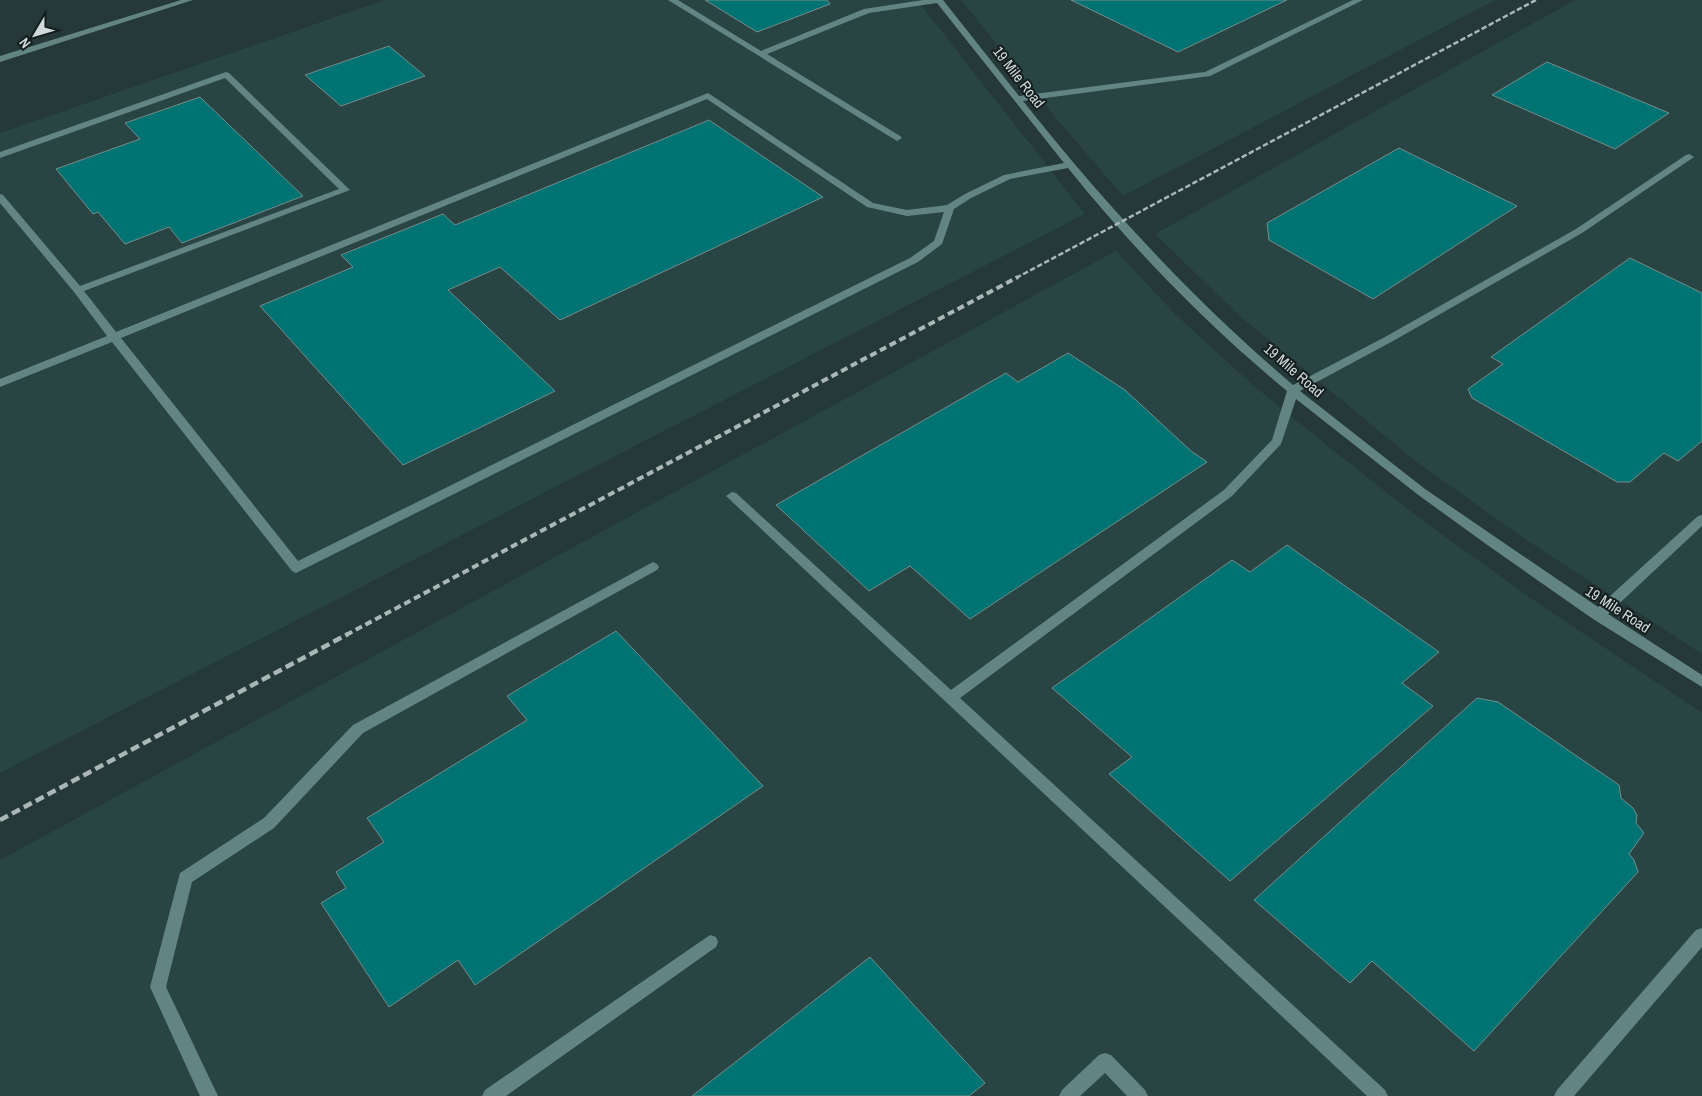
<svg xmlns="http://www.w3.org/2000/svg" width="1702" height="1096" viewBox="0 0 1702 1096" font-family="'Archivo Narrow',sans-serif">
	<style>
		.built { fill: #284544 }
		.building { fill: #017372; stroke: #778c8c }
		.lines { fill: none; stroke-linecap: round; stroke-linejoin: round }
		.minor { fill: #628584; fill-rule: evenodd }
		.rail-far2 { stroke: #aab7b6; stroke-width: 2.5; stroke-dasharray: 5.5 2.5; stroke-linecap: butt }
		.rail-far1 { stroke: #aab7b6; stroke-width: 4; stroke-dasharray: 7 4; stroke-linecap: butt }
		.rail { stroke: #aab7b6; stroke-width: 4.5; stroke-dasharray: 9 4.5; stroke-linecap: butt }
		.labels { text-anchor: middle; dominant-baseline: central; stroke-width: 4; stroke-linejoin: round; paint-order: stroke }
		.street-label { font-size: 15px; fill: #cfdad9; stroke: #151e1e }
	</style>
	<rect width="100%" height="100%" fill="#253938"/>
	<!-- built -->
	<g class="built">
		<polygon points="385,0 917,0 1085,214 0,773 0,133"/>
		<polygon points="961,0 1495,0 1123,196 1061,124"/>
		<polygon points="1575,0 1702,0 1702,654 1525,539 1414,460 1242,318 1155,234"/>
		<polygon points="1116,251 1176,315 1254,386 1339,455 1422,520 1529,597 1702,713 1702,1096 0,1096 0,860"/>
	</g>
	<!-- building -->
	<g class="building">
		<polygon points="705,0 827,0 830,4 757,32"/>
		<polygon points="1071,0 1287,0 1178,52"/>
		<polygon points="389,46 425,76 341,106 305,75"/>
		<polygon points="1547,62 1669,113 1615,149 1492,95"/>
		<polygon points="200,97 303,196 182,243 169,227 125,244 98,212 93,214 56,169 140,139 125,123"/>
		<polygon points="709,120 823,197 560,320 500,267 448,290 555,391 403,465 260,306 353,267 341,255 443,214 455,225"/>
		<polygon points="1399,148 1517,206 1373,299 1269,240 1267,223"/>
		<polygon points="1630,258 1702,293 1702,441 1678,461 1664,453 1630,482 1617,482 1472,398 1468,389 1503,364 1491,357"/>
		<polygon points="1068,353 1125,390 1191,451 1207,462 970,619 910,566 869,591 776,505 1006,373 1018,382"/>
		<polygon points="1287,545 1439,652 1402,683 1433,706 1230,881 1109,774 1132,757 1052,688 1232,560 1250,572"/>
		<polygon points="616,631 763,786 475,985 458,960 389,1007 321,903 346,888 336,872 384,842 367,818 527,720 507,696"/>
		<polygon points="1477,698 1498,702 1619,785 1621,798 1633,808 1637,815 1636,823 1644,833 1629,854 1634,860 1638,872 1474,1051 1372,961 1350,983 1254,900"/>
		<polygon points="870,957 985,1083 969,1096 692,1096"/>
	</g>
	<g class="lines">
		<!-- minor -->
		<g class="minor">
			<polygon points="181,0 193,0 0,62 0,56"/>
			<path d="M668,0H678L761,51L864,9L923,0H943L1019,96L1205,72L1353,0H1363L1210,76L1023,101C1105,204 1193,300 1293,385L1385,337L1576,229L1686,155L1689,154L1694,157L1582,233L1393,341L1300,391L1425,489L1598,607L1698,516L1702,515V526L1608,614L1702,675V687L1593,619L1486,544L1417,494L1296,399L1281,444L1232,496L960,698L1385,1090L1388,1096H1367L726,496L732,492L736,493L951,690L1224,490L1272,440L1287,391C1207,325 1133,249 1068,168L1010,179L971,198L954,209L942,244L918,262L296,573L292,571L112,342L0,387V379L107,336L74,292L0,203V194L3,195L80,286L339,189L225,78L0,158V152L226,72L229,73L350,190L84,291L116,332L708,93L873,203L907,210L947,205L965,194L1004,175L1064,163L937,3L869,13L767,54L900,136L902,138L897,141ZM707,99L867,207L907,216L944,212L934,241L910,258L298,561L121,338Z"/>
			<polygon points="653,562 657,564 659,567 657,570 363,733 274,828 192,882 166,987 218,1096 200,1096 150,987 180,873 264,818 353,725"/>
			<polygon points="1702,928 1702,947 1574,1096 1554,1096 1557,1090 1696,930"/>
			<polygon points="710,935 716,937 718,942 716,947 506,1096 482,1096 485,1090"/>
			<polygon points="1105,1053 1111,1055 1145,1090 1148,1096 1127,1096 1105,1073 1080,1096 1059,1096 1062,1090 1099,1055"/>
		</g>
		<!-- rail-far2 -->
		<polyline class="rail-far2" points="1016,278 1536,0"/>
		<!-- rail-far1 -->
		<polyline class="rail-far1" points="346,635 1018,277"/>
		<!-- rail -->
		<polyline class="rail" points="0,820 348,634"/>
	</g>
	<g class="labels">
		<!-- street labels -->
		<g class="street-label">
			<text transform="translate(1019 77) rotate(52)">19 Mile Road</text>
			<text transform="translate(1294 370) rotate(41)">19 Mile Road</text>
			<text transform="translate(1618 609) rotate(33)">19 Mile Road</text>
		</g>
	</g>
	<!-- north arrow -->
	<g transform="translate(35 35) rotate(232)" stroke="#151e1e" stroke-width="4" paint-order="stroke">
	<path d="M0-4L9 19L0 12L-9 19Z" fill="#cfdad9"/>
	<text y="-8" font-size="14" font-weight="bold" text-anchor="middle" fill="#cfdad9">N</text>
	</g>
</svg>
